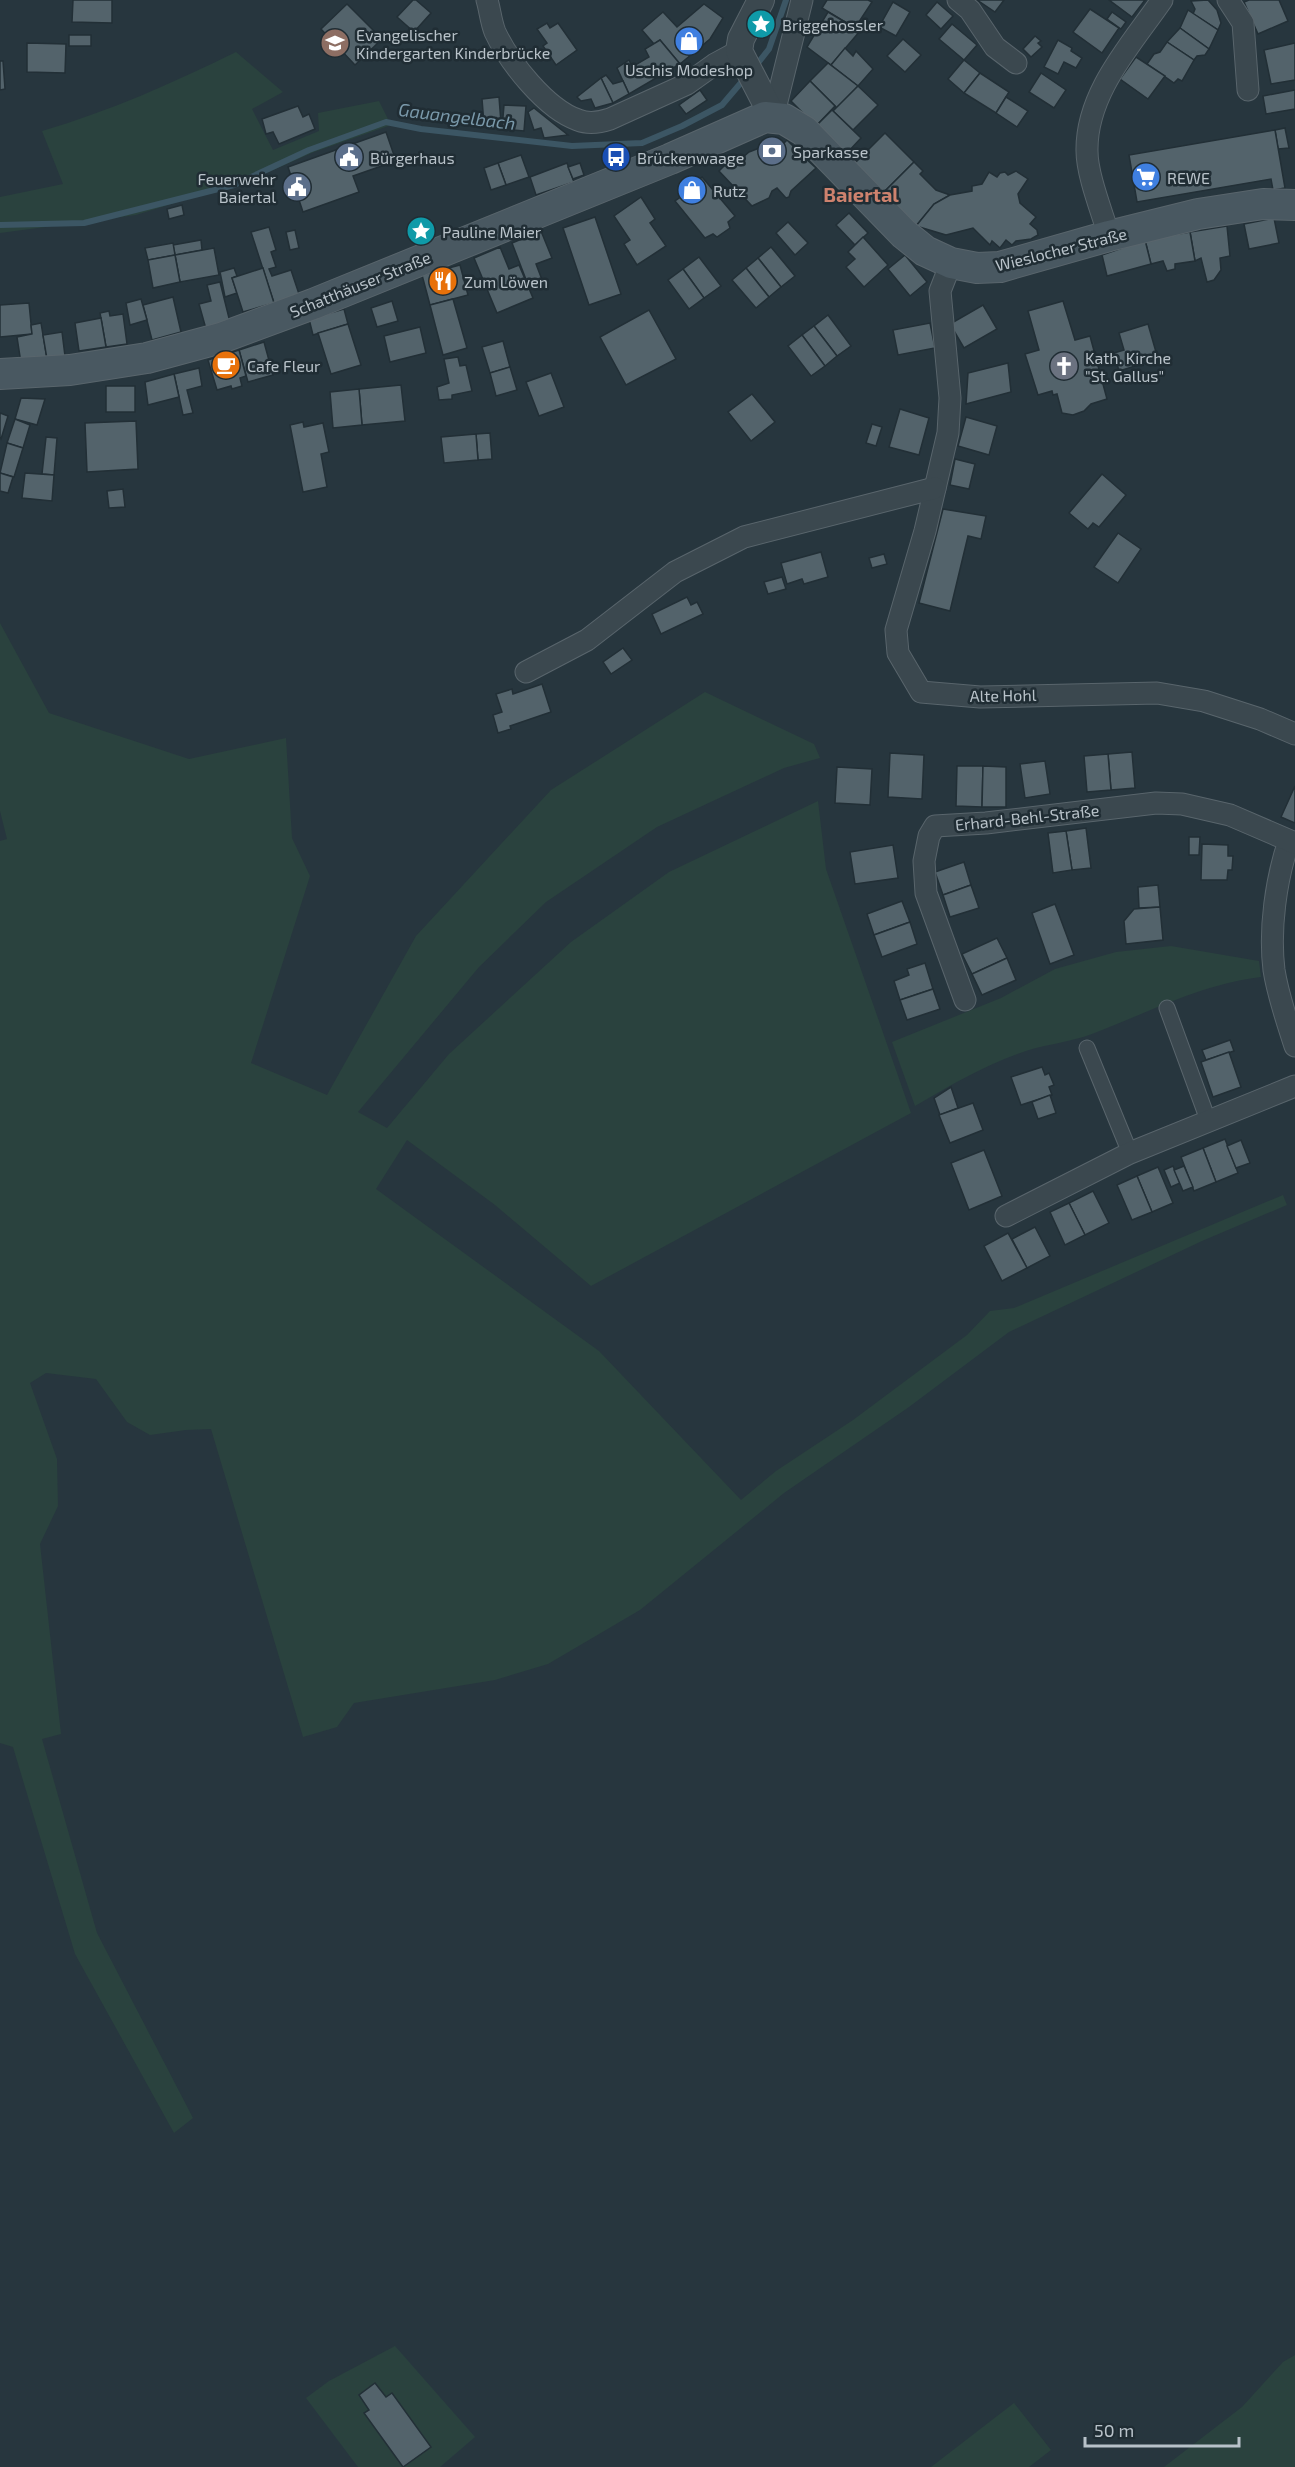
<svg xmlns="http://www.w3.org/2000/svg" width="1295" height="2467" viewBox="0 0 1295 2467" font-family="'Exo 2',sans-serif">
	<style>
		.green { fill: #2a423e }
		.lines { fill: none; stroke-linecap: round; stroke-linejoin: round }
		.stream { stroke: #3c5664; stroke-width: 6 }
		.building { fill: #53636b; stroke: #222f36; stroke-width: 1.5 }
		.pedestrian-casing { stroke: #59656c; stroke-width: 17 }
		.minor-casing { stroke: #59656c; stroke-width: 23 }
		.tertiary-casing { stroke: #59656c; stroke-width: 28 }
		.secondary-casing { stroke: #59656c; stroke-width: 32 }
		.pedestrian { stroke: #3b484f; stroke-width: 15 }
		.minor { stroke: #3b484f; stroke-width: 21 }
		.tertiary { stroke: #3b484f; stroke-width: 26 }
		.secondary { stroke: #495861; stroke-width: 30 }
		.labels { text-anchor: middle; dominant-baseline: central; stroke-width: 5; stroke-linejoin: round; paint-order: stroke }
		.poi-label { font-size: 16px; fill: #b8c2c9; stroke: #202d34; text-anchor: start }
		.street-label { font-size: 16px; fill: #b8c2c9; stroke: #202d34 }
		.water-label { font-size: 18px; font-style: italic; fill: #7a99aa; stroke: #202d34 }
		.quarter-label { font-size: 20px; font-weight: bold; fill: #ce826e; stroke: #202d34 }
	</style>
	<rect width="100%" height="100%" fill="#27363e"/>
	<!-- green -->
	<g class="green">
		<path d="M236,52L283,92L252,109L273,150L319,131L318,113L379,101L391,125L314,152L255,178L136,215L0,233V197L63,184L42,131C110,111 173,83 236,52Z"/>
		<polygon points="0,623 49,713 189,759 286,738 292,838 310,876 251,1063 327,1095 416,936 551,790 705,692 814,744 820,758 784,768 657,827 546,902 479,967 358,1112 387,1128 449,1054 571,942 669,872 818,801 826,869 911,1113 591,1286 495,1205 407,1140 376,1189 599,1351 741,1500 776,1471 853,1420 967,1335 990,1311 1014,1308 1283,1195 1287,1205 1202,1241 1009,1332 909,1407 784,1493 640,1610 548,1664 495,1680 354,1703 337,1727 303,1737 211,1429 186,1430 150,1435 127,1422 96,1379 46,1373 30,1383 57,1459 58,1506 40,1544 61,1734 42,1739 97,1933 193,2118 174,2133 75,1954 13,1747 0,1743 0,841 7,839 0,811"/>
		<path d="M1171,946L1259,961L1261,977C1198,985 1150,1012 1092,1034C1071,1042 1047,1044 1026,1051C986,1064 951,1085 915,1106L892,1042L1001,998L1055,969L1116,952Z"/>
		<polygon points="395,2346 475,2437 440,2467 358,2467 306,2398 329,2381"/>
		<polygon points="1295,2355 1295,2467 1164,2467 1242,2407 1283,2362"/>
		<polygon points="1014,2403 1051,2450 1029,2467 931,2467"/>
	</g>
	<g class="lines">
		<!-- stream -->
		<g class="stream">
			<polyline points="754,68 769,49 786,0"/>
			<polyline points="0,225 84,223 234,185 309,150 386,122 421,129 572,146 642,143 682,126 722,105 745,78"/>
		</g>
	</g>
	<!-- building -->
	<g class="building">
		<polygon points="73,0 112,0 112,23 72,22"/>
		<polygon points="413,0 416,0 431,13 414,32 397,17"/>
		<polygon points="827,0 868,0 872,2 855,28 822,8"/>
		<polygon points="977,0 1004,0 995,12"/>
		<polygon points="1109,0 1145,0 1132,17"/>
		<polygon points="1208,0 1217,10 1221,23 1218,30 1193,14 1195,9 1191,1"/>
		<polygon points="1249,0 1279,0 1288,21 1258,34 1244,2"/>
		<polygon points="893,2 910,12 896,36 879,27"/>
		<polygon points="937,2 953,16 941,29 926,15"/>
		<polygon points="347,4 382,39 355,65 321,29"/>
		<polygon points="704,4 723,18 710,39 680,64 660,40 654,44 642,30 663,12 677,27"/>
		<polygon points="1090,9 1119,28 1102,53 1073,32"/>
		<polygon points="1188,10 1218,30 1209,49 1180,28"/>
		<polygon points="828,12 860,31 831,65 807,47"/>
		<polygon points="1112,12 1126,22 1121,29 1107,19"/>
		<polygon points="547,23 550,28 558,23 577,50 556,65 543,46 547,43 537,29"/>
		<polygon points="952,24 977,45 964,60 939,39"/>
		<polygon points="1180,28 1209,49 1205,55 1197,56 1194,60 1167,42"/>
		<rect x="69" y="35" width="22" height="11"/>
		<polygon points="1035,36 1041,41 1038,43 1042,47 1031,57 1023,49"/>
		<polygon points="903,39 921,55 905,72 887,56"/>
		<polygon points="660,40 680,64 629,94 617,68 629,60 632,67 649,57 645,49"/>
		<polygon points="1058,40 1072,48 1071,51 1082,58 1076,68 1064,62 1058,74 1044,67"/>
		<polygon points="1167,42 1194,60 1182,81 1178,79 1174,83 1147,64 1154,54 1160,52"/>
		<polygon points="27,43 66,44 65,73 27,72"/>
		<polygon points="1295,43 1295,80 1271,84 1264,50"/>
		<polygon points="845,48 853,56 856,51 873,69 858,86 831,65"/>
		<polygon points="1136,57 1165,76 1148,99 1120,79"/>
		<polygon points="964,60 980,73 964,93 948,79"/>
		<polygon points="0,61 3,61 5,89 0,90"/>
		<polygon points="828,63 858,86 837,108 810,81"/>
		<polygon points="980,73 1009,92 996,113 964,93"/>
		<polygon points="1041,73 1066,90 1054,108 1029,92"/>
		<polygon points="606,75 613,84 623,81 629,94 613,103 601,78"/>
		<polygon points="601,78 613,103 595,108 591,99 581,101 577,97"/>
		<polygon points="810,81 835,106 816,126 791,101"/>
		<polygon points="858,86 878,105 853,130 833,111"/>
		<polygon points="700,90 707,100 686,114 679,105"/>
		<polygon points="1295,90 1295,109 1266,114 1263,96"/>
		<polygon points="499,97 501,123 484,124 482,99"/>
		<polygon points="1006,97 1028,111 1017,127 996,113"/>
		<polygon points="504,105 526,106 524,131 502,129"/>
		<polygon points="298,106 303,117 309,114 315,129 279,144 273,132 266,134 262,119"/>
		<polygon points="534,108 554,124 568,135 544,138 541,128 534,130 528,112"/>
		<polygon points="832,110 861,138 846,154 816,126"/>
		<polygon points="1285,128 1289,148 1278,149 1275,130"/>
		<polygon points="1275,130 1285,188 1273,190 1271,179 1137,202 1129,155"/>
		<polygon points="386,132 396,161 353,176 359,192 303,212 288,167"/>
		<polygon points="885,133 914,162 884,192 855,163"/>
		<polygon points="787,140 797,150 795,152 802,160 805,158 816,168 791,191 789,197 786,198 777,188 772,191 769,198 752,206 719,171 728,162 741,156 742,158 749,152 775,142 780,147"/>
		<polygon points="521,155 529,177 506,185 498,163"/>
		<polygon points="914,162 923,171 920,174 936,190 950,195 934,204 916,226 884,192"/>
		<polygon points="498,163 506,185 491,190 484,168"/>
		<polygon points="567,163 574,182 536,195 530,177"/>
		<polygon points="580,163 584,175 573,179 568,167"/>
		<polygon points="1016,171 1028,179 1018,194 1020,203 1036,217 1030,224 1037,230 1038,235 1031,239 1016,241 1012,245 1006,240 1000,248 992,241 990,245 973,228 946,235 916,226 934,204 950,195 972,191 972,186 982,184 989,172 997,177 1000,173 1005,172 1008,175"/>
		<polygon points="702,177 735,216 728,222 730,228 717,237 713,234 705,238 675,201 682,196 680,190 691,181 696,183"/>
		<polygon points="641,197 655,219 650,223 666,246 637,265 624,244 630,240 614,216"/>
		<polygon points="182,205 184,215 169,219 167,209"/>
		<polygon points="849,213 868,233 855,245 836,225"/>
		<polygon points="595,217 621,294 589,305 563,228"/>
		<polygon points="1274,218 1279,243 1249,249 1244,224"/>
		<polygon points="788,222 808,243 795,255 776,233"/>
		<polygon points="1227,226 1230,256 1220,258 1221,270 1214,280 1207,282 1201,258 1195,261 1190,232"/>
		<polygon points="269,227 276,250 271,252 276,267 269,269 272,276 291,270 299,294 274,303 251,232"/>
		<polygon points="295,230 299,248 290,250 286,232"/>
		<polygon points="541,231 552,258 536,264 544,285 530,290 512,243"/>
		<polygon points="1190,232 1195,261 1175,264 1175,269 1167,271 1163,261 1151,264 1145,240"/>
		<polygon points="863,237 888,265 864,287 846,267 855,259 848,252"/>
		<polygon points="201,240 202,250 175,255 173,245"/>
		<polygon points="1145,240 1151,264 1107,276 1102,255"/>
		<polygon points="173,243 175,255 148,260 145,248"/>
		<polygon points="500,247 509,269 519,265 533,298 497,313 474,258"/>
		<polygon points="771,247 795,276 781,287 758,258"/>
		<polygon points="214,248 219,275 180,282 175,255"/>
		<polygon points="175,255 180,282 153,288 148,260"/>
		<polygon points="905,255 927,282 910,296 888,269"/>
		<polygon points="699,257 721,286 704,298 683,269"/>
		<polygon points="758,258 781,287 769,297 746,268"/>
		<polygon points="460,265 468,295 430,305 422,275"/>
		<polygon points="234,268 237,276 232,278 237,293 225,297 220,272"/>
		<polygon points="263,268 274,303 243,312 232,278"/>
		<polygon points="746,268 769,297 756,308 732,280"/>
		<polygon points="683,269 704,298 689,309 668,280"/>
		<polygon points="220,282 230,322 206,329 199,304 211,301 207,285"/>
		<polygon points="173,297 181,332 152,340 143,305"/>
		<polygon points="141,299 147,320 130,325 126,303"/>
		<polygon points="453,299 467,348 443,355 430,305"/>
		<polygon points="392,301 398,321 377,327 371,308"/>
		<polygon points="1063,301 1075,340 1090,336 1107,399 1091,404 1084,411 1073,415 1062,413 1057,394 1053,395 1052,391 1038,395 1025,354 1039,350 1028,311"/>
		<polygon points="29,303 32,334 0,337 0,305"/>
		<polygon points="983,305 997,329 964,348 950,324"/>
		<polygon points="344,309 348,324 313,335 309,319"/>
		<polygon points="649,310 676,359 626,385 600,337"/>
		<polygon points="109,311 110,316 123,314 127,344 106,347 100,313"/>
		<polygon points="828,315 851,346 837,356 814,326"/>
		<polygon points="101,318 106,347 79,351 75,323"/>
		<polygon points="41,323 47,359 21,363 17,337 32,334 31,325"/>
		<polygon points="930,323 935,348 898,355 893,330"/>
		<polygon points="348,324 361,365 331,374 318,333"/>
		<polygon points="1148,324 1158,359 1119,371 1114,353 1124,350 1119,333"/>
		<polygon points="814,326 837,356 825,366 802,335"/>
		<polygon points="420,327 426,353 390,362 384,336"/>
		<polygon points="62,332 65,356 47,359 43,335"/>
		<polygon points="802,335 825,366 811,376 788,346"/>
		<polygon points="503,341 510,367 490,373 482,347"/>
		<polygon points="264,342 273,375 248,382 239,350"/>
		<polygon points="239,350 246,376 240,378 242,386 232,389 231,386 217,390 208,360"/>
		<polygon points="458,357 460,366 466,365 472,391 452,395 452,399 439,400 437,387 449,383 444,359"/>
		<polygon points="1008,363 1011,392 966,404 968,373"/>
		<polygon points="510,367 517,390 496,396 490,373"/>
		<polygon points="199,368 202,386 187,390 193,413 183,415 174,374"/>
		<polygon points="551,373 564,407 539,416 526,382"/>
		<polygon points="174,374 179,397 148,405 145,382"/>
		<polygon points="401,385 405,421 362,425 359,389"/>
		<rect x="106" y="386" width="29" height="26"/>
		<polygon points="359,389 362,425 333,428 330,392"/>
		<polygon points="752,394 775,422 751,441 728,412"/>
		<polygon points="21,398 45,399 37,425 15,419"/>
		<polygon points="900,409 929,418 919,455 889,447"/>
		<polygon points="0,413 8,416 1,439 0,438"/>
		<polygon points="966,417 997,426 989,455 958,446"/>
		<polygon points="15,419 30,425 23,448 7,443"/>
		<polygon points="136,421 138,469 87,472 85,423"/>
		<polygon points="303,422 304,427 323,423 329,452 321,454 327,487 303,492 290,425"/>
		<polygon points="872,424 882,427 876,446 866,443"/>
		<polygon points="490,433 492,459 478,460 476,434"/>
		<polygon points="476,434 478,460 444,463 441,437"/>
		<polygon points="46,437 57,438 54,475 42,474"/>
		<polygon points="7,443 23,448 14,477 0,473"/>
		<polygon points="955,459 975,464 969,489 950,485"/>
		<polygon points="0,473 13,477 8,493 0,491"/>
		<polygon points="25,473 54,475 52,501 22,498"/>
		<polygon points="1102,474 1126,495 1099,527 1093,523 1088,529 1069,513"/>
		<polygon points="123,489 125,507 109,508 107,491"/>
		<polygon points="943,509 986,516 981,539 968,536 950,611 919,603"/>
		<polygon points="1118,533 1141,549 1118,583 1094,567"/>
		<polygon points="821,552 828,577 804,584 802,579 787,584 781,563"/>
		<polygon points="884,554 887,564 872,568 869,558"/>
		<polygon points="782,577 786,589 768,594 764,582"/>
		<polygon points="687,597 691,605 697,602 703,614 661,634 652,614"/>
		<polygon points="623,648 632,660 611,674 603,662"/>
		<polygon points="542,684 551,712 510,726 511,729 498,733 493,715 502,712 496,694 512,689 513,694"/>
		<polygon points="1132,752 1135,788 1111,790 1108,754"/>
		<polygon points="890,753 924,755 922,799 888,797"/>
		<polygon points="1108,754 1111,790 1087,792 1084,756"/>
		<polygon points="1045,761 1050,794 1025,798 1020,764"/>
		<polygon points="957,766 983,766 982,807 956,806"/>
		<polygon points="983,766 1006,767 1006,807 982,807"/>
		<polygon points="837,767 872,769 870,805 835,803"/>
		<polygon points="1295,786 1295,823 1281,817"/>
		<polygon points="1086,828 1091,868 1072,870 1066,831"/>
		<polygon points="1066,831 1072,870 1053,873 1048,833"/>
		<polygon points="1189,837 1200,837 1199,855 1189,855"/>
		<polygon points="1202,844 1228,845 1228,856 1233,856 1232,870 1228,870 1227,880 1201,880"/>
		<polygon points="893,845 898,878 855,884 850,852"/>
		<polygon points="964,862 971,885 943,895 935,872"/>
		<polygon points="971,885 979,908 950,917 943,895"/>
		<polygon points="1158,885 1160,907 1139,908 1138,887"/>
		<polygon points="902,901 910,922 874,935 867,914"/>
		<polygon points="1055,904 1074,955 1050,964 1032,913"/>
		<polygon points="1160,907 1163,940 1126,944 1124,921 1134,909"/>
		<polygon points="910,922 917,944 882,957 874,935"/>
		<polygon points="997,938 1007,958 972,974 962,954"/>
		<polygon points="1007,958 1016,980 982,995 972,974"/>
		<polygon points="925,963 933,989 900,1000 894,981 909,975 907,969"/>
		<polygon points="933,989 940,1009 907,1020 900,1000"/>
		<polygon points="1230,1040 1234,1051 1206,1060 1202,1050"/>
		<polygon points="1229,1052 1241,1087 1213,1097 1201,1062"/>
		<polygon points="1042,1067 1045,1075 1049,1073 1054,1085 1049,1087 1052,1095 1021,1105 1011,1077"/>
		<polygon points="951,1087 958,1108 940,1115 934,1098"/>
		<polygon points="1050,1095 1056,1113 1038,1119 1032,1102"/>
		<polygon points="973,1103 983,1130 950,1143 939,1115"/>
		<polygon points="1225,1139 1238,1173 1216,1182 1203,1148"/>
		<polygon points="1241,1140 1250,1163 1236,1168 1227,1146"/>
		<polygon points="1203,1148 1216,1182 1194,1191 1181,1157"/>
		<polygon points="984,1150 1002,1196 969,1210 951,1163"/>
		<polygon points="1173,1166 1180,1183 1171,1187 1164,1170"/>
		<polygon points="1184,1166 1193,1187 1183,1191 1174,1170"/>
		<polygon points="1158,1167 1173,1203 1152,1212 1137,1176"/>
		<polygon points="1137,1176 1152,1212 1132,1220 1117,1185"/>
		<polygon points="1093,1191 1109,1223 1085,1235 1069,1203"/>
		<polygon points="1069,1203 1085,1235 1065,1245 1050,1212"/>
		<polygon points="1035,1227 1050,1256 1027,1268 1012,1239"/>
		<polygon points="1008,1233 1027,1268 1002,1281 984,1246"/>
		<polygon points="375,2383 386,2397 392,2393 431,2447 403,2467 364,2413 369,2410 359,2395"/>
	</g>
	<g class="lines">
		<!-- pedestrian casing -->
		<g class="pedestrian-casing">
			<g id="pedestrian">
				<polyline points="1167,1008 1208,1120"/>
				<polyline points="1087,1048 1130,1153"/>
			</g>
		</g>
		<!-- minor casing -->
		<g class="minor-casing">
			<g id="minor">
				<path d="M487,0C490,10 491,22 495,32C509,62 546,109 578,120C588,124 601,122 610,119L687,84L715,64L739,51"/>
				<polyline points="958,0 970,10 995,47 1016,63"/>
				<polyline points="1228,0 1243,23 1248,90"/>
				<polyline points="773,117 802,0"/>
				<path d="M1109,236C1102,212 1087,175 1087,151C1086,93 1131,45 1162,0"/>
				<polyline points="951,263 940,291 950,398 948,433 925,531 896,630 898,653 921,692 980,697 1157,693 1204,701 1260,719 1295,734"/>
				<polyline points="526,672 587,640 675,572 744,537 935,488"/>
				<path d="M1289,841C1276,879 1269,929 1274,970C1278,996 1287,1021 1295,1046"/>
				<polyline points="965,1000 926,893 924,861 929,836 935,826 986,823 1156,803 1182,804 1230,815 1295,843"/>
				<polyline points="1006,1216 1130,1153 1295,1086"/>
			</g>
		</g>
		<!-- tertiary casing -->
		<g class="tertiary-casing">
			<polyline id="tertiary" points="761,0 741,39 739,51 773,117"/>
		</g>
		<!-- secondary casing -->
		<g class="secondary-casing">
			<polyline id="secondary" points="0,374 70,370 147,358 221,338 313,304 670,159 765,117 784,119 804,131 904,234 925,251 951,263 977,268 1000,267 1109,236 1198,214 1263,204 1295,205"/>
		</g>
		<!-- pedestrian -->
		<use href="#pedestrian" class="pedestrian"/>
		<!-- minor -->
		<use href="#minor" class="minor"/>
		<!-- tertiary -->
		<use href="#tertiary" class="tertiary"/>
		<!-- secondary -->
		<use href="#secondary" class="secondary"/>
	</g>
	<!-- icons -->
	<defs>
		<g id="sight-disc" transform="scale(1.5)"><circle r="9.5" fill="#0f9aa8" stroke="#202d34"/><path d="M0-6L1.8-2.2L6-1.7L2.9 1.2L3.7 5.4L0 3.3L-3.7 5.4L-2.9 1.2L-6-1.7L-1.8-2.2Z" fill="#fff"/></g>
		<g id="shop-disc" transform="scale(1.5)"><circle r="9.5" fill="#3f7fe0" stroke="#202d34"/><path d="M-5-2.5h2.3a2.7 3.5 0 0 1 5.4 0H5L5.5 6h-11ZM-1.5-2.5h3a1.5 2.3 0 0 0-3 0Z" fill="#fff"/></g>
		<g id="school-disc" transform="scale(1.5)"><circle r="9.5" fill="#8d6e63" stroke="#202d34"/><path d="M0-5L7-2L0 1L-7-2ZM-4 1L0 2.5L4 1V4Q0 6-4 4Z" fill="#fff"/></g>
		<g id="bank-disc" transform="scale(1.5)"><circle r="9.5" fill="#5c6f8a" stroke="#202d34"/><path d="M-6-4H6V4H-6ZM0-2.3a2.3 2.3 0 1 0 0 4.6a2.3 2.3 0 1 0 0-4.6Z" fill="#fff"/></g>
		<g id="civic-disc" transform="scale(1.5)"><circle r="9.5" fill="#5c6f8a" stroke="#202d34"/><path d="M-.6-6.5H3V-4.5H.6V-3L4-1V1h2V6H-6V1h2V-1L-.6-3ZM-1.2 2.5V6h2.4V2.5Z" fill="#fff"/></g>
		<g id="bus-disc" transform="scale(1.5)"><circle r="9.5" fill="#1a4fb4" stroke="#202d34"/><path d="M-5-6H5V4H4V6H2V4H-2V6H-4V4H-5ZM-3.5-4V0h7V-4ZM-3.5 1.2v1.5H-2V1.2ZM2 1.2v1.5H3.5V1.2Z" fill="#fff"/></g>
		<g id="supermarket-disc" transform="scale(1.5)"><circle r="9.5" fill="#3f7fe0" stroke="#202d34"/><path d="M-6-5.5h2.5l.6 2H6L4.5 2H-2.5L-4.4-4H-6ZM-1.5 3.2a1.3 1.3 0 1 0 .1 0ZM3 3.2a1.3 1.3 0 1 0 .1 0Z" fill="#fff"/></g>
		<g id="restaurant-disc" transform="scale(1.5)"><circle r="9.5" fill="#e8710a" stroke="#202d34"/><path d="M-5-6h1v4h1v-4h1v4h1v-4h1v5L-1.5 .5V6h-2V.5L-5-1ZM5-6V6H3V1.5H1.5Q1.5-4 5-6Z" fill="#fff"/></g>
		<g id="cafe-disc" transform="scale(1.5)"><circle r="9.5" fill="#e8710a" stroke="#202d34"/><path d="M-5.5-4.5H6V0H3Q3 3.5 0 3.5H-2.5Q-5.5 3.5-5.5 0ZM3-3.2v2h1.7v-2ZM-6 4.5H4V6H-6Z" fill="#fff"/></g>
		<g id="church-disc" transform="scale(1.5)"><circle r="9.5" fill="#6b7280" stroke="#202d34"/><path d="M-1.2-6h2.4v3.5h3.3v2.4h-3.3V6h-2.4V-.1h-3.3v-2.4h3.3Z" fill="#fff"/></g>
	</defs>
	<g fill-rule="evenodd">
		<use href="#sight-disc" x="761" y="24"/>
		<use href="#shop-disc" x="689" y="41"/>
		<use href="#school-disc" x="335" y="43"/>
		<use href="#bank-disc" x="772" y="151"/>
		<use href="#civic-disc" x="349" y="157"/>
		<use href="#bus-disc" x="616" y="157"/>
		<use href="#supermarket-disc" x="1146" y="177"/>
		<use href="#civic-disc" x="297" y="187"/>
		<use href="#shop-disc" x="692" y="190"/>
		<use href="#sight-disc" x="421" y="231"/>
		<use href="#restaurant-disc" x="443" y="281"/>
		<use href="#cafe-disc" x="226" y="365"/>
		<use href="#church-disc" x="1064" y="366"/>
	</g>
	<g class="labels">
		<!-- poi labels -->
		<g class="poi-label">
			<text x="782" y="24">Briggehossler</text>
			<text x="356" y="34">Evangelischer<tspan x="356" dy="18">Kindergarten Kinderbrücke</tspan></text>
			<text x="689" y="69" text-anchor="middle">Uschis Modeshop</text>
			<text x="793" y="151">Sparkasse</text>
			<text x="370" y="157">Bürgerhaus</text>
			<text x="637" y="157">Brückenwaage</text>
			<text x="1167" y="177">REWE</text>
			<text x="276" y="178" text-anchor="end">Feuerwehr<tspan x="276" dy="18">Baiertal</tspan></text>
			<text x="713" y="190">Rutz</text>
			<text x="442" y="231">Pauline Maier</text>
			<text x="464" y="281">Zum Löwen</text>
			<text x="1085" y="357">Kath. Kirche<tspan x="1085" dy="18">"St. Gallus"</tspan></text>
			<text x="247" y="365">Cafe Fleur</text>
		</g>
		<!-- street labels -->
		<g class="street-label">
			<text transform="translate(1061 249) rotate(-14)">Wieslocher Straße</text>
			<text transform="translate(360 284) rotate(-22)">Schatthäuser Straße</text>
			<text transform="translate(1003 695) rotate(-1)">Alte Hohl</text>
			<text transform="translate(1027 817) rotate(-6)">Erhard-Behl-Straße</text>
		</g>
		<!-- water labels -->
		<g class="water-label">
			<text transform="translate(457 116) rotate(7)">Gauangelbach</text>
		</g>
		<!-- quarter labels -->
		<g class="quarter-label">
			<text x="861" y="194">Baiertal</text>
		</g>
	</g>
	<!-- scale -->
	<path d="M1085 2437v9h154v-9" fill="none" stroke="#b8c2c9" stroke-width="3"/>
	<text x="1094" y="2437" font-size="18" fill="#b8c2c9" stroke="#202d34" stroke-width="4.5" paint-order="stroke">50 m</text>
</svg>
